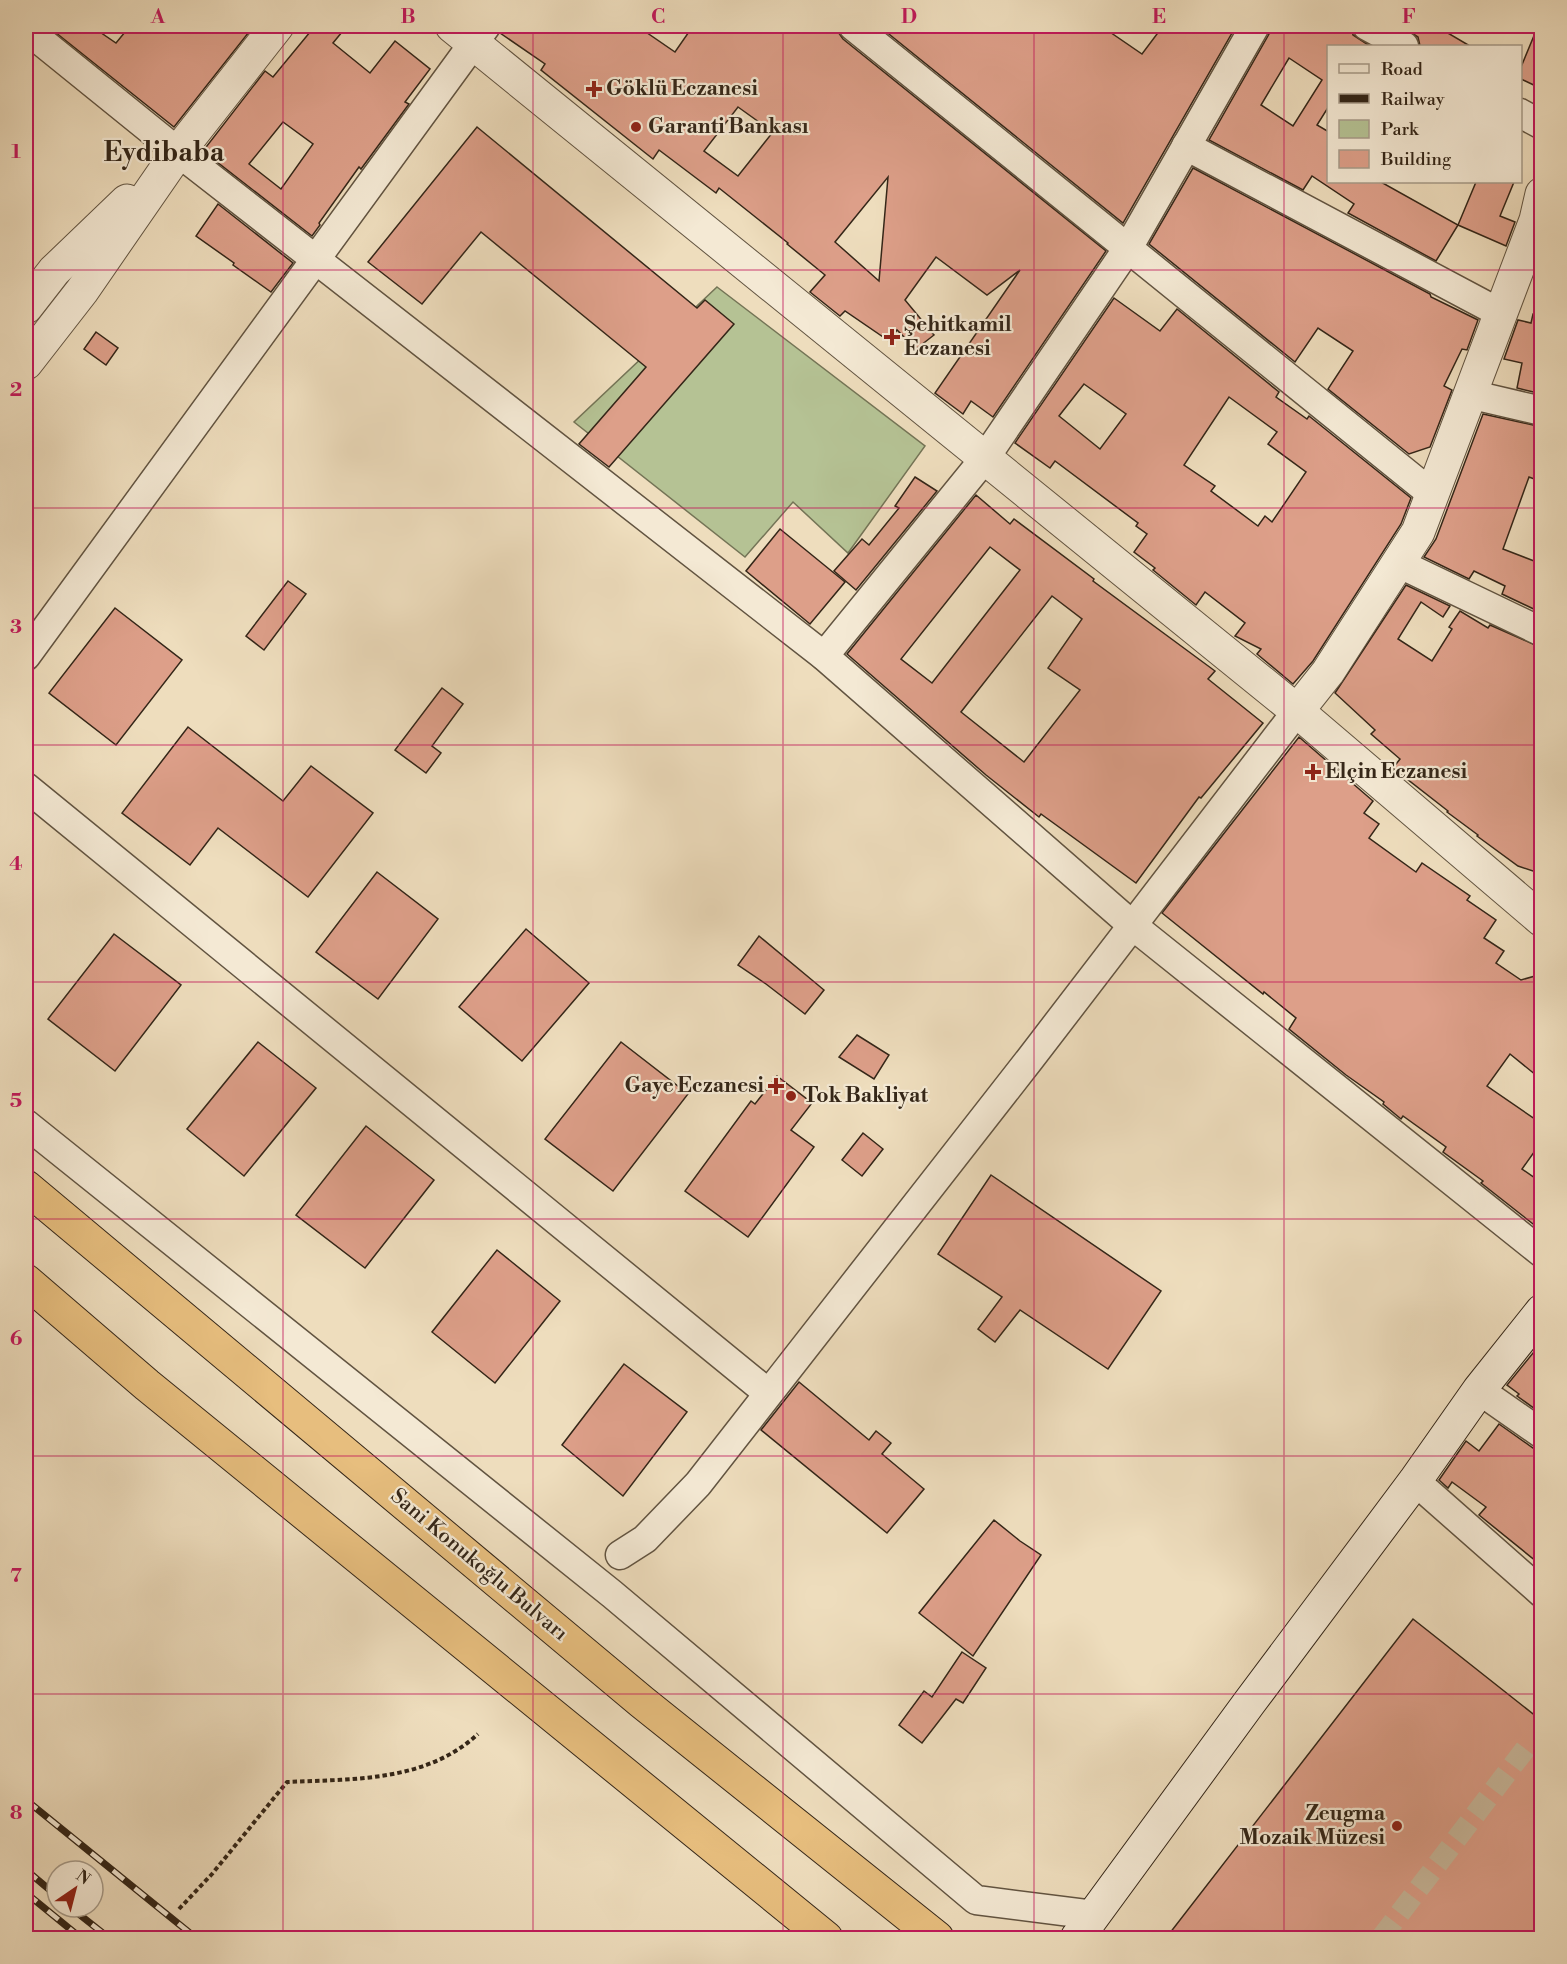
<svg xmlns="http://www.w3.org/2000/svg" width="1567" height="1964" viewBox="0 0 1567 1964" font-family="'Libre Bodoni',serif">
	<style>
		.green { fill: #b5c294; stroke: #747456; stroke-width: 1.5 }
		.building { fill: #dd9f89; stroke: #342618; stroke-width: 1.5; fill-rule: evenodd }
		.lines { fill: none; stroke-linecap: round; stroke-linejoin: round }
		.pedestrian-tunnel { stroke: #c9b89c; stroke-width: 21; stroke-dasharray: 21 10; stroke-linecap: butt }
		.minor-casing { stroke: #625441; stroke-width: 31 }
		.tertiary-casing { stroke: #625441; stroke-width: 35 }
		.secondary-casing { stroke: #342618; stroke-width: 35 }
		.trunk-casing { stroke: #342618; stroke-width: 35 }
		.path { stroke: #342618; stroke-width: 4; stroke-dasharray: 4.5 3; stroke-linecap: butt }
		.minor { stroke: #f4e9d4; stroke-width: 28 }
		.tertiary { stroke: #f4e9d4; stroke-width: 33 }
		.secondary { stroke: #f4e9d4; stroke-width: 33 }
		.trunk { stroke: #e7be7e; stroke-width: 33 }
		.rail-casing { stroke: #342618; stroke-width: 7 }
		.rail { stroke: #f4e9d4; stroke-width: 4.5; stroke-dasharray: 14; stroke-linecap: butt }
		.grid { fill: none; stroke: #c2185b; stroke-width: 1.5; stroke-opacity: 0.55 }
		.poi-dot { fill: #8f2418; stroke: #f4e9d4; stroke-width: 2 }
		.labels { text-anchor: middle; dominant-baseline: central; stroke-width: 4.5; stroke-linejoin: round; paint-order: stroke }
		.poi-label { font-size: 21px; font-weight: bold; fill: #342618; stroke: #f4e9d4; text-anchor: start }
		.street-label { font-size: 21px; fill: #342618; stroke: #f4e9d4 }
		.district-label { font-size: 27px; font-weight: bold; fill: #342618; stroke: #f4e9d4 }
		.neatline { fill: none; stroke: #c2185b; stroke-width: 2 }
		.grid-label { font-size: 20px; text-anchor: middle; font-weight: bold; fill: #c2185b }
	</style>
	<rect width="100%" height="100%" fill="#eeddbd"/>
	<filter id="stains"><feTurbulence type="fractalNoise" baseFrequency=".00333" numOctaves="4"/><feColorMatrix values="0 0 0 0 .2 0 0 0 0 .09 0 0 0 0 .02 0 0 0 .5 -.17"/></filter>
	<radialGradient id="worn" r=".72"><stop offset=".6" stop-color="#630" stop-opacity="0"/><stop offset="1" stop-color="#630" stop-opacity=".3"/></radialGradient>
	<!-- green -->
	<polygon class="green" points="717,287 925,446 848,553 793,502 745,557 574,422"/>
	<!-- building -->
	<g class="building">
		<polygon points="52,26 91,26 116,43 130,26 239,26 249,32 174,127 50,28"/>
		<path d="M315,26H347L333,43L370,73L395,41L430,69L405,102L409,104L361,169L359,167L319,223L320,225L312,236L203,151L265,71L273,77ZM283,122L313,144L281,189L249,164Z"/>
		<path d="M502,26H637L675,52L693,26H837L838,32L843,39L1106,251L993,417L971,401L963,414L935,393L1020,270L987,295L936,257L905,300L934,335L916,349L897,330L889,341L845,311L840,316L810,292L825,275L787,244L788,243L719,188L716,193L659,150L653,159L541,70L545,64L500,33ZM738,107L773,132L738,176L704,151ZM888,177L879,281L835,242Z"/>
		<polygon points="879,26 1101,26 1142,54 1163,26 1236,26 1123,223"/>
		<path d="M1271,26H1351L1353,35L1370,46H1329V106L1317,125L1329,132V182H1381L1458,225L1436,261L1348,213L1354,204L1312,176L1303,190L1209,140L1269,34ZM1289,58L1322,80L1293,126L1261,105Z"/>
		<polygon points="1401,26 1436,26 1470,46 1420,46 1418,37"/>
		<polygon points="1538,26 1542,26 1542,89 1521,79 1521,67"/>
		<polygon points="477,127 697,308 705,300 734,324 609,467 579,444 646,367 481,232 422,304 368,262"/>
		<polygon points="1193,168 1430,294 1431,297 1478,320 1467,350 1462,349 1444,386 1452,390 1430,447 1409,454 1328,389 1353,351 1318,328 1295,362 1149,244"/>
		<polygon points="1476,182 1514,182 1500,216 1515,222 1506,246 1458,225"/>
		<polygon points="218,204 293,263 271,292 233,265 234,263 196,236"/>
		<path d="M1114,298L1160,331L1177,309L1279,392L1276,397L1307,419L1309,416L1411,498L1401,524L1313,661L1293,684L1257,654L1261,649L1235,636L1245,623L1205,592L1196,605L1153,570L1155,568L1134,552L1147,534L1136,526L1138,523L1055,461L1050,468L1015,443ZM1084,384L1126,414L1100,449L1059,416ZM1229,397L1277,432L1268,444L1306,472L1272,522L1265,516L1258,526L1211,491L1215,486L1184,465Z"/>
		<polygon points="1533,314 1542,315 1542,394 1517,388 1522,363 1504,359 1518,320 1531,323"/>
		<polygon points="96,332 118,348 106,365 84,349"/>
		<polygon points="1483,414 1542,427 1542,482 1529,477 1503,549 1542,564 1542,613 1502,594 1505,586 1474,571 1469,579 1424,557 1436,539"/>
		<polygon points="915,477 937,491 856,590 834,571 862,539 869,545 899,508 895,506"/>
		<path d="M976,495L1010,524L1014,519L1094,579L1093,581L1215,671L1208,679L1263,723L1201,798L1199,797L1136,883L1041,814L1039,817L986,775L847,654ZM990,547L1020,570L932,683L901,659ZM1052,596L1082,619L1048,668L1080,690L1024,762L961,712Z"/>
		<polygon points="780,529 845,582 810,624 746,571"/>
		<polygon points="288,581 306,594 264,650 246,636"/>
		<polygon points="1406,585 1450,606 1443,617 1421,602 1398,639 1432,661 1452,629 1449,627 1460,611 1488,628 1490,625 1542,648 1542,874 1518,866 1477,836 1478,835 1447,812 1448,811 1393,768 1400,759 1371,734 1375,730 1335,693"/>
		<polygon points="115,608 182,660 116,745 49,693"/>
		<polygon points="442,688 463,704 432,746 441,753 426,773 395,750"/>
		<polygon points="188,727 283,801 311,766 373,813 308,897 218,828 190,865 122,813"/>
		<polygon points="1299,737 1373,801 1364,813 1379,824 1369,838 1416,872 1422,863 1470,896 1467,900 1496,920 1484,938 1504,951 1496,963 1521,980 1542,974 1542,1080 1510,1054 1487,1086 1542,1124 1542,1141 1522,1169 1542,1183 1542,1231 1481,1183 1483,1181 1443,1152 1446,1147 1403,1116 1401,1119 1383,1104 1384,1102 1346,1075 1289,1029 1296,1018 1264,992 1263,994 1162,913"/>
		<polygon points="377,872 438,919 378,999 316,952"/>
		<polygon points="526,929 589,983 522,1061 459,1007"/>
		<polygon points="114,934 181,985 115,1071 48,1019"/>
		<polygon points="759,936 824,990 805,1014 766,984 738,965"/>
		<polygon points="857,1035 889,1055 874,1079 839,1057"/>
		<polygon points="258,1042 316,1088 244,1176 187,1129"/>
		<polygon points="621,1042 688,1094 613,1191 545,1139"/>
		<polygon points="777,1076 812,1103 791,1130 814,1147 748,1237 685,1191 751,1101 755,1104"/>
		<polygon points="366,1126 434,1180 365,1268 296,1215"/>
		<polygon points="863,1133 883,1149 862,1176 842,1160"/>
		<polygon points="991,1175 1161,1291 1108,1369 1020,1310 995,1342 978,1329 1002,1297 938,1254"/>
		<polygon points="497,1250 560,1301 495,1383 432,1332"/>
		<polygon points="1542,1342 1542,1414 1517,1396 1519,1394 1507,1385"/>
		<polygon points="624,1364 687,1412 623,1496 562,1445"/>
		<polygon points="799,1382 869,1440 876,1431 891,1443 882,1454 924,1489 887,1533 761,1430"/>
		<polygon points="1499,1424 1533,1448 1542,1450 1542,1566 1479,1515 1486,1507 1452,1482 1448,1488 1439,1480 1466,1441 1479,1451"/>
		<polygon points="994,1520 1020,1541 1041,1555 973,1656 919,1613"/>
		<polygon points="1413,1619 1542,1721 1542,1938 1166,1938"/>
		<polygon points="962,1652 986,1668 963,1703 956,1699 922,1743 899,1725 924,1691 932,1697"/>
	</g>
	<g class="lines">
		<!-- pedestrian-tunnel -->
		<polyline class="pedestrian-tunnel" points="1381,1938 1526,1748"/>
		<!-- minor casing -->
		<g class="minor-casing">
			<g id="minor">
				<polyline points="853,26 1432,494"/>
				<polyline points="1367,26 1404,46"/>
				<polyline points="26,29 178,152 824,656 1132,925 1542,1253"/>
				<polyline points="1520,113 1542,125"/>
				<polyline points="1186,146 1500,313"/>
				<polyline points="1469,394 1542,411"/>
				<polyline points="1398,563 1542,632"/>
				<polyline points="26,656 486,26"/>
				<polyline points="824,656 985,458 1128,248 1255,26"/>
				<polyline points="26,787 768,1393"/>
				<polyline points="26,1124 612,1594 976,1900 1094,1915"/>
				<polyline points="1479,1390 1542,1434"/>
				<polyline points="1415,1481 1542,1593"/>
				<polyline points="620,1555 645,1539 698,1484 1030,1059 1297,711"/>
			</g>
		</g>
		<!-- tertiary casing -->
		<g class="tertiary-casing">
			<g id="tertiary">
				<polyline points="452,26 1297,711 1542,920"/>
				<polyline points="26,307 54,271 127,201"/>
				<polyline points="26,363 82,291 178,152 277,26"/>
				<polyline points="1297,711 1328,672 1418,532 1536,220 1542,194"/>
			</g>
		</g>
		<!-- secondary casing -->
		<g class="secondary-casing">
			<polyline id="secondary" points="1077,1938 1249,1703 1415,1481 1479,1390 1542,1311"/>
		</g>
		<!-- trunk casing -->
		<g class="trunk-casing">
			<g id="trunk">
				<polyline points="26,1187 642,1702 937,1938"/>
				<polyline points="26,1281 147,1385 826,1938"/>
			</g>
		</g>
		<!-- path -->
		<path class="path" d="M179,1909L212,1874L287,1782C353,1779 426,1782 478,1734"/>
		<!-- minor -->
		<use href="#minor" class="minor"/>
		<!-- tertiary -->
		<use href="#tertiary" class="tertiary"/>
		<!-- secondary -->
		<use href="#secondary" class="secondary"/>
		<!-- trunk -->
		<use href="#trunk" class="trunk"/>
		<!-- rail casing -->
		<g class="rail-casing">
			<g id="rail">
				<polyline points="26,1800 196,1938"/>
				<polyline points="26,1870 57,1896"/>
				<polyline points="26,1893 81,1938"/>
				<polyline points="70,1907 109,1938"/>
			</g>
		</g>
		<!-- rail -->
		<use href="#rail" class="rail"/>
	</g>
	<!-- grid -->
	<path class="grid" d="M283,26V1938M533,26V1938M783,26V1938M1034,26V1938M1284,26V1938M26,270H1542M26,508H1542M26,745H1542M26,982H1542M26,1219H1542M26,1456H1542M26,1694H1542"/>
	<!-- markers -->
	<g class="poi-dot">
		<path d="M591 80h6v6h6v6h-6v6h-6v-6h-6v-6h6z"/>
		<circle cx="636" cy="127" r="6"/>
		<path d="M889 328h6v6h6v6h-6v6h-6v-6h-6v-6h6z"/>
		<path d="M1310 763h6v6h6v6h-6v6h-6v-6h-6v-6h6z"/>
		<path d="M773 1077h6v6h6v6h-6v6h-6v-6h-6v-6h6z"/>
		<circle cx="791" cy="1096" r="6"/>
		<circle cx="1397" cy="1826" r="6"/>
	</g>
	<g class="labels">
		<!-- poi labels -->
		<g class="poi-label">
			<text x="606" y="89">Göklü Eczanesi</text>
			<text x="648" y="127">Garanti Bankası</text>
			<text x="904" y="325">Şehitkamil<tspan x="904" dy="24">Eczanesi</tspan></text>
			<text x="1325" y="772">Elçin Eczanesi</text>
			<text x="764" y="1086" text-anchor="end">Gaye Eczanesi</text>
			<text x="803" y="1096">Tok Bakliyat</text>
			<text x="1385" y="1814" text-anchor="end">Zeugma<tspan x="1385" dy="24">Mozaik Müzesi</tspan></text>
		</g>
		<!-- street labels -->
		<g class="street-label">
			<text transform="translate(479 1565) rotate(40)">Sani Konukoğlu Bulvarı</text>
		</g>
		<!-- district labels -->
		<g class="district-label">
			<text x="164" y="153">Eydibaba</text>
		</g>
	</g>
	<!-- margin -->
	<rect width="1567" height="1964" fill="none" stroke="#eeddbd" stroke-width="66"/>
	<!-- legend -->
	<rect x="1327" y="45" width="195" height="138" fill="#f4e9d4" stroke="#a79b89" stroke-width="1.5"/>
	<rect x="1339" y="64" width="30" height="9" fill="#f4e9d4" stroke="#a79b89" stroke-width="1.5"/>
	<text x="1381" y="75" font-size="18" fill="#342618">Road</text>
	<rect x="1339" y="94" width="30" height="9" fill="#342618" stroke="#a79b89" stroke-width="1.5"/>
	<text x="1381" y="105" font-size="18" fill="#342618">Railway</text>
	<rect x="1339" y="120" width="30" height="18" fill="#b5c294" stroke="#a79b89" stroke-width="1.5"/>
	<text x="1381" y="135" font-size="18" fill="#342618">Park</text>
	<rect x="1339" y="150" width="30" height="18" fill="#dd9f89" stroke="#a79b89" stroke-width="1.5"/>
	<text x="1381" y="165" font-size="18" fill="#342618">Building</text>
	<!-- north arrow -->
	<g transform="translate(75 1889) rotate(35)"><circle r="28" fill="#f4e9d4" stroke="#a79b89" stroke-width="1.5"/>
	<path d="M0-4.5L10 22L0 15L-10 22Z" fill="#8f2418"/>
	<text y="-9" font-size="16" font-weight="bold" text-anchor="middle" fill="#342618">N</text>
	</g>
	<rect x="33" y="33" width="1501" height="1898" class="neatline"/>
	<g class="grid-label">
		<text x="158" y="23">A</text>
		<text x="408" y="23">B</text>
		<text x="658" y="23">C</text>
		<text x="909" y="23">D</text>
		<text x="1159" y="23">E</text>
		<text x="1409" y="23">F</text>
		<text x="16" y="158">1</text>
		<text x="16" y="396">2</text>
		<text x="16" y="633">3</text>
		<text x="16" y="870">4</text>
		<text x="16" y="1107">5</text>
		<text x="16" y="1345">6</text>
		<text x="16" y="1582">7</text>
		<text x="16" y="1819">8</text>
	</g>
	<rect width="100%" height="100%" filter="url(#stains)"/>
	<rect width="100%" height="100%" fill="url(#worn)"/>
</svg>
